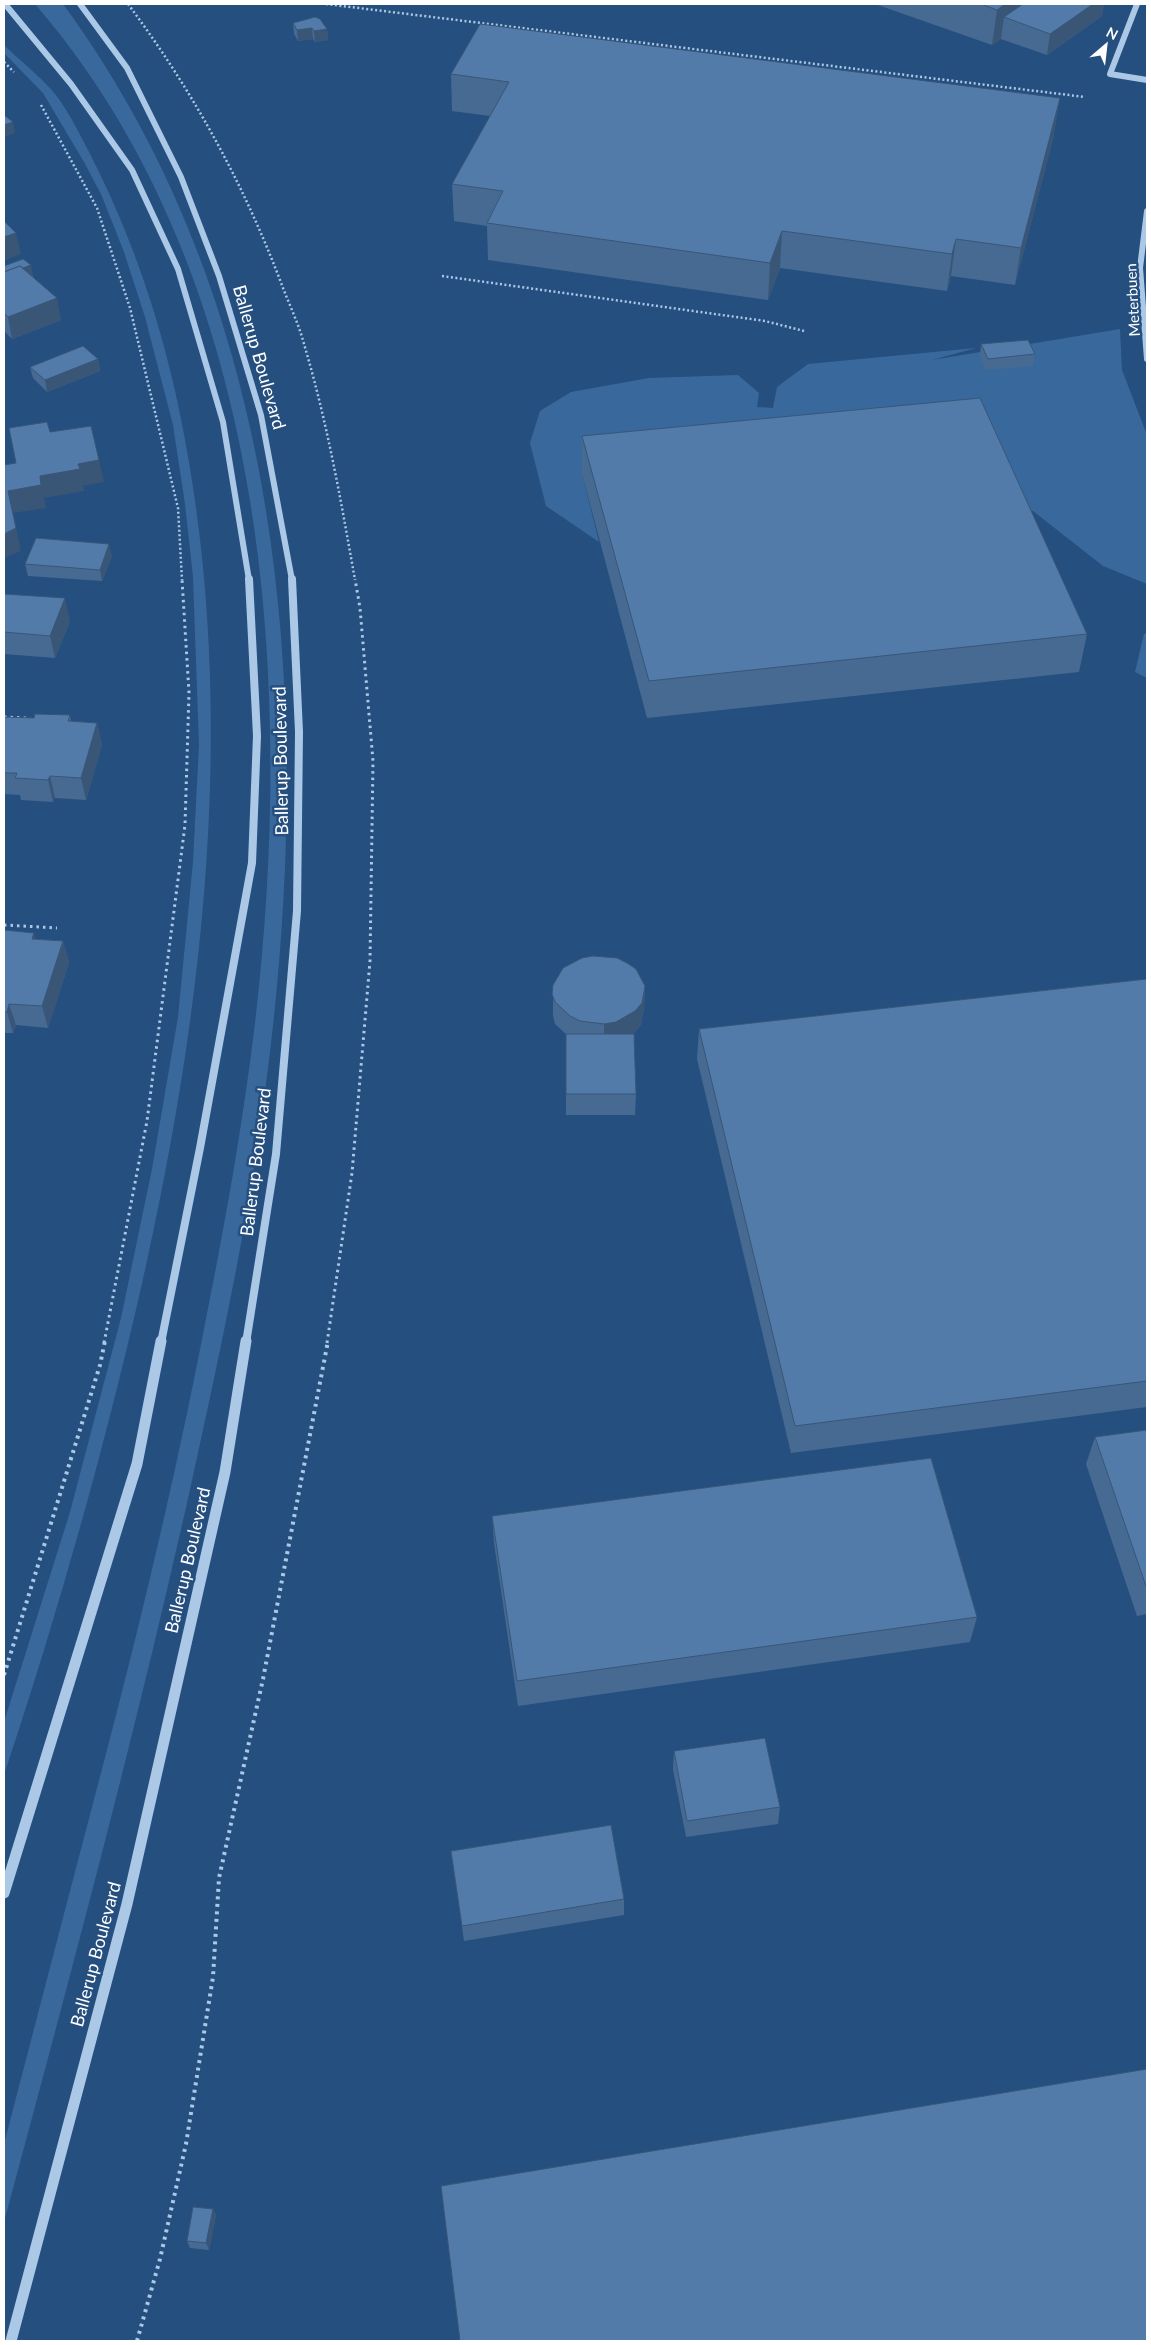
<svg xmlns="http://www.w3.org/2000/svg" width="1151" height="2345" viewBox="0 0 1151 2345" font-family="Lato,sans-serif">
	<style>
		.green { fill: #39699c }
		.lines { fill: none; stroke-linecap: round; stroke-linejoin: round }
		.path-far2 { stroke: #abc8e6; stroke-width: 2.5; stroke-dasharray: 2 2.5; stroke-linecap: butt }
		.path-far1 { stroke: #abc8e6; stroke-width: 3; stroke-dasharray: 2.5 4; stroke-linecap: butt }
		.path { stroke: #abc8e6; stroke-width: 4; stroke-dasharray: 3 4.5; stroke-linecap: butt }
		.minor-far2 { stroke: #abc8e6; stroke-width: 6 }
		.minor-far1 { stroke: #abc8e6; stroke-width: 8 }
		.minor { stroke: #abc8e6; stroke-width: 11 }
		.wall { fill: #476a92 }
		.shaded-wall { fill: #395677 }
		.building { fill: #527baa; stroke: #395677 }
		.labels { text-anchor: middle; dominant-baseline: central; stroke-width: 5; stroke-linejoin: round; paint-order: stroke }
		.far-street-label { font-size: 15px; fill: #fff; stroke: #254f7f }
		.street-label { font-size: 18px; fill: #fff; stroke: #254f7f }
	</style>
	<rect width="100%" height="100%" fill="#254f7f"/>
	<!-- green -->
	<g class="green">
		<path d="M35,4H63C293,317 315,727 264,1099C247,1229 219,1357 191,1485C136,1732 70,1977 4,2222V2144C35,2025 66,1906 97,1788C140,1626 179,1463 210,1298C228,1207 244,1115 255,1023C295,682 269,275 35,4Z"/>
		<path d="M4,45C23,64 46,80 61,102C76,125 88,150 100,174C137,251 163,331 180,414C246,736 197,1069 118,1384C85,1516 47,1646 4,1775V1722L70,1512L121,1318L152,1169L178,1017L193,862L199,745L193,577L185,504L173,425L145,317L124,252L101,194L84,162L43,93L4,53Z"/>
		<polygon points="1120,329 1122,370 1147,435 1147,584 1103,566 1033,511 1008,512 582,474 599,542 546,506 530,443 540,411 571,392 649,378 738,375 759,393 757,407 773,408 777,387 808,364 976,348 932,360"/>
		<polygon points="1147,633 1147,678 1135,672 1144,634"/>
	</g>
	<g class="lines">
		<!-- path-far2 -->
		<g class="path-far2">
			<path d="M128,4C193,91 245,186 283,288C290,306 299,325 304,344C327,421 341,501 355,580"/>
			<polyline points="326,4 1085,97"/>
			<polyline points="4,62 14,72"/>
			<polyline points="41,105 97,208 130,308 178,508 182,580"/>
			<polyline points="442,276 765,321 804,331"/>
		</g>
		<!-- path-far1 -->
		<g class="path-far1">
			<polyline points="4,717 26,718"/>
			<polyline points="4,925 57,928"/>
			<polyline points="104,1343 147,1121 185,825 189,693 182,579"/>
			<polyline points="327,1343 352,1173 370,961 373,761 360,608 355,579"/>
		</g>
		<!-- path -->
		<g class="path">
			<polyline points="4,1675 100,1365 105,1341"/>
			<polyline points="137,2341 160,2259 186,2144 213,1977 219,1878 263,1679 328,1341"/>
		</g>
		<!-- minor-far2 -->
		<g class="minor-far2">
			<polyline points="5,4 71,84 132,170 178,269 223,422 249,580"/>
			<polyline points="80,4 127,68 181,177 219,276 261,415 292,580"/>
			<polyline points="1137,4 1110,74 1147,80"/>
			<polyline points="1147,211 1140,268 1147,359"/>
		</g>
		<!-- minor-far1 -->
		<g class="minor-far1">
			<polyline points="161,1343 200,1148 252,863 257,736 249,579"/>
			<polyline points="246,1343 276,1154 297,911 299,732 292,579"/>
		</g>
		<!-- minor -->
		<g class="minor">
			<polyline points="4,1893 137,1464 161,1341"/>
			<polyline points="11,2341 127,1904 225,1472 246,1341"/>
		</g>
	</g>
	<!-- wall -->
	<g class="wall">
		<polygon points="875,4 1104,4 1102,16 1047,55 1001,39 992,45"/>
		<polygon points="293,23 327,29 328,40 315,42 313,39 298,41 294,34"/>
		<polygon points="451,74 1054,135 1015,285 951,276 947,291 780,268 768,300 488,260 487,226 454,221 452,184 490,116 452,111"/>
		<polygon points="4,266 33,276 61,320 12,339 4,331"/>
		<polygon points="981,344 1035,354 1033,366 986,370 980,356"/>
		<polygon points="98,359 100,371 47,392 33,378 30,367"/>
		<polygon points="582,436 1087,634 1079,672 647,718 582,474"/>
		<polygon points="112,556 102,581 28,576 25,564"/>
		<polygon points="4,594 70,621 55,658 4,654"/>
		<polygon points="70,715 71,721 97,723 102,745 86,800 55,798 53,802 21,800 20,795 4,794 4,717 34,718"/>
		<polygon points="4,930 35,939 63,941 69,963 48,1028 16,1025 13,1033 4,1033"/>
		<polygon points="1147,979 1147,1407 791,1453 697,1059 699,1029"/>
		<polygon points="553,985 645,986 644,1007 641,1025 634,1033 632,1034 636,1094 635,1115 566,1115 566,1034 555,1024 553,1015"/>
		<polygon points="1147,1430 1147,1614 1137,1616 1086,1464 1095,1437"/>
		<polygon points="492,1516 977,1617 970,1642 518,1706 494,1543"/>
		<polygon points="674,1751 780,1807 778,1824 686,1837 673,1769"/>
		<polygon points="451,1851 624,1899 624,1915 464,1941"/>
		<polygon points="213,2209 216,2215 209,2250 190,2248 187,2241"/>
	</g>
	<!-- shaded-wall -->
	<g class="shaded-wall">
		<polygon points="1005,4 1049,4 1004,17 1001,39 992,45 997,10"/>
		<polygon points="1093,4 1104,4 1102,16 1047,55 1050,34"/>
		<polygon points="312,28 313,39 298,41 297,30"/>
		<polygon points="327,29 328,40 315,42 314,31"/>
		<polygon points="1060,98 1054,135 1015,285 1021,248"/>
		<polygon points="13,122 15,133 4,137 4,125"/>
		<polygon points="782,231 780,268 768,300 770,263"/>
		<polygon points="16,233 21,254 4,261 4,237"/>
		<polygon points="956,239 951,276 947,291 952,254"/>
		<polygon points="31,265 33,276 15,271"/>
		<polygon points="57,298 61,320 12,339 8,317"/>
		<polygon points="98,359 100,371 47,392 45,380"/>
		<polygon points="99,460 104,482 83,486 84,491 44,498 46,508 13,513 21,551 4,558 4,534 8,491 40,476 78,464"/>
		<polygon points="109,544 112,556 102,581 100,570"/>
		<polygon points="65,598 70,621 55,658 50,636"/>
		<polygon points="97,723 102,745 86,800 81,778"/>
		<polygon points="50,776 55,798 53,802 48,780"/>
		<polygon points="34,933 39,955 32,939"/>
		<polygon points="63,941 69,963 48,1028 42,1006"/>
		<polygon points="645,986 644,1007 641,1025 634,1033 616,1043 604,1045 604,1024"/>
		<polygon points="9,1004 16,1025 13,1033 7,1012"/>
		<polygon points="213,2209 216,2215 209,2250 206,2243"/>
	</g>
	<!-- building -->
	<g class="building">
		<polygon points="981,4 1005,4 997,10"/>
		<polygon points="1023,4 1093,4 1050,34 1004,17"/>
		<polygon points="315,17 320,19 327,29 314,31 312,28 297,30 293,23"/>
		<polygon points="480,24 1060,98 1021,248 956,239 952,254 782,231 770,263 487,223 503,191 452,184 509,82 451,74"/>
		<polygon points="4,115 13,122 4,125"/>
		<polygon points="4,221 16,233 4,237"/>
		<polygon points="23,259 31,265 23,268 20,266 4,272 4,266"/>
		<polygon points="20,266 57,298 8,317 4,313 4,272"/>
		<polygon points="1028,340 1035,354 988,359 981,344"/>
		<polygon points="83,346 98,359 45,380 30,367"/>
		<polygon points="980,398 1087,634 649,681 582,436"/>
		<polygon points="47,422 50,432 91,426 99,460 78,464 80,469 40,476 41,485 8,491 16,528 4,534 4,481 5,481 4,475 4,465 16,463 9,428"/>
		<polygon points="36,538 109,544 100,570 25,564"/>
		<polygon points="4,594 65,598 50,636 4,632"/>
		<polygon points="35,714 70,715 68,721 97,723 81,778 50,776 48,780 15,778 17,773 4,773 4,717 34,718"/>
		<polygon points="4,930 34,933 32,939 63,941 42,1006 9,1004 7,1012 4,1012"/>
		<polygon points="593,956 617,958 627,963 636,969 645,986 642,1003 635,1011 616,1022 604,1024 580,1021 570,1016 555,1002 552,994 553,985 563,968 582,958"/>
		<polygon points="1147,979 1147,1381 795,1426 699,1029"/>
		<polygon points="566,1034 634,1034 636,1094 566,1094"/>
		<polygon points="1147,1430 1147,1589 1095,1437"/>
		<polygon points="931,1458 977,1617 517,1681 492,1516"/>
		<polygon points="765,1738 780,1807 687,1821 674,1751"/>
		<polygon points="611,1825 624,1899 462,1926 451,1851"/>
		<polygon points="1147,2069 1147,2341 460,2341 441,2186"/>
		<polygon points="193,2207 213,2209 206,2243 187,2241"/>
	</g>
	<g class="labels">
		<!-- far-street labels -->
		<g class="far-street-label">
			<text transform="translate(1132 300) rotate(-93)">Meterbuen</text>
		</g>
		<!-- street labels -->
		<g class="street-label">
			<text transform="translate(260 357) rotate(74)">Ballerup Boulevard</text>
			<text transform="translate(280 761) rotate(-91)">Ballerup Boulevard</text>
			<text transform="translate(255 1162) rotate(-83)">Ballerup Boulevard</text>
			<text transform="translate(187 1560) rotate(-77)">Ballerup Boulevard</text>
			<text transform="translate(95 1954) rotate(-75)">Ballerup Boulevard</text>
		</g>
	</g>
	<!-- border -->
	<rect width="1151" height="2345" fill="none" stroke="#ffffff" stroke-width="10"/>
	<!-- north arrow -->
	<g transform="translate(1106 45) rotate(28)" stroke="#254f7f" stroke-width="4" paint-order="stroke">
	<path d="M0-4L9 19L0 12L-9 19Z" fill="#ffffff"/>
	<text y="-8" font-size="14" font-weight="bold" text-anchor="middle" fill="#ffffff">N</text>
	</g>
</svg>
